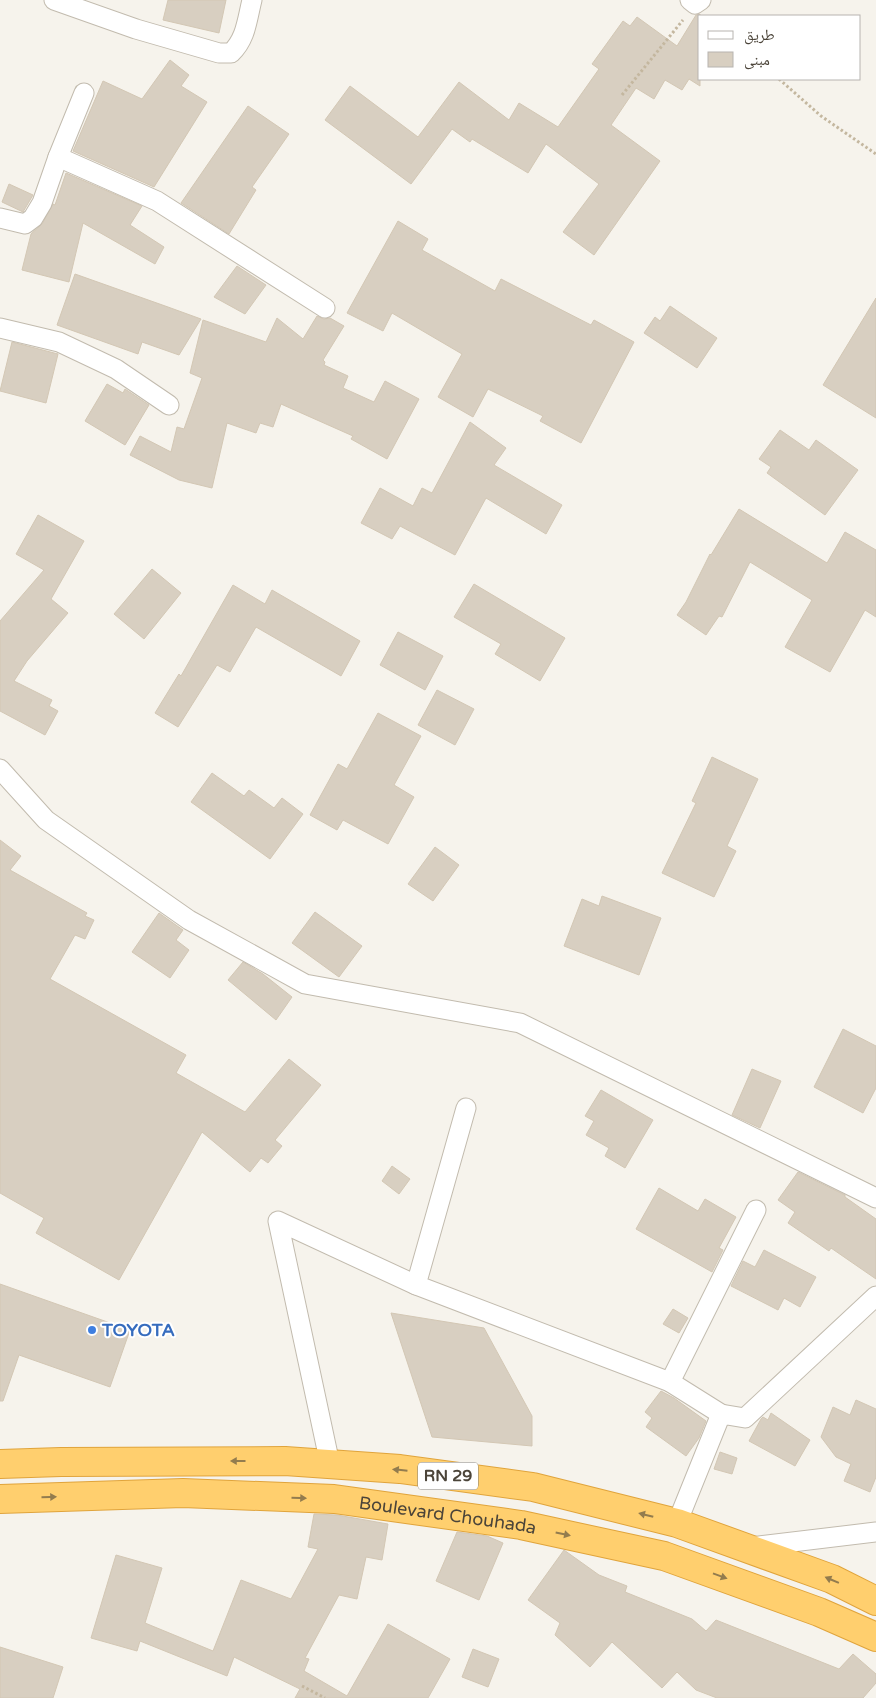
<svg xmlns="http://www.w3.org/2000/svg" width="876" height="1698" viewBox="0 0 876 1698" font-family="'Varela Round','Noto Naskh Arabic',sans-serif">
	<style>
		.building { fill: #d8cfc1; stroke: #d3c7b4 }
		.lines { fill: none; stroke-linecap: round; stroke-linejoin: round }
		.street-casing { stroke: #c2bbae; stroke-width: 21 }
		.highway-casing { stroke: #e0a43c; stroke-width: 30 }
		.path { stroke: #c4b79f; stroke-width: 3; stroke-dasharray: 2.5 2.5; stroke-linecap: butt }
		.street { stroke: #fff; stroke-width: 19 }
		.highway { stroke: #ffcf6e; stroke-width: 28 }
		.oneway { fill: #937c4e }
		.shop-dot { fill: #3f7fe0; stroke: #fff; stroke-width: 2 }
		.labels { text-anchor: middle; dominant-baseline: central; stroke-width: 4; stroke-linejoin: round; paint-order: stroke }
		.shield { fill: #fff; stroke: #817c74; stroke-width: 1 }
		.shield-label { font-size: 16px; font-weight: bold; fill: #4b4439 }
		.shop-label { font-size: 18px; font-weight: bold; fill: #366cbe; stroke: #fff; text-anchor: start }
		.street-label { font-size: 18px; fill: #4b4439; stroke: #fff }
	</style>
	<rect width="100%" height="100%" fill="#f6f3ec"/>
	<!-- building -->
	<g class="building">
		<polygon points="168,0 226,0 219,33 163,20"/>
		<polygon points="700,14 700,86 689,79 682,90 665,80 654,99 636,88 611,125 660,161 594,255 563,232 599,184 546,144 528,173 472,139 470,142 452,129 411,184 325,120 350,86 418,137 459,82 509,120 519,103 558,127 599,69 592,64 623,21 630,26 637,17 677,46 696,15"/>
		<polygon points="170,60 189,75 181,86 207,102 154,187 73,151 103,81 142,99"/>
		<polygon points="248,106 289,134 252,187 256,190 229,234 181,203"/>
		<polygon points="66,173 142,206 130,225 164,247 155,264 83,223 69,282 22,270 31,234 42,224 53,204 55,205"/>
		<polygon points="9,184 33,195 23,212 2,202"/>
		<polygon points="398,221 428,239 422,250 495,291 501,279 591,325 594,320 634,342 581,443 540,421 543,416 488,389 473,417 438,397 462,354 392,313 383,331 347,313"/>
		<polygon points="237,266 266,285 245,314 214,297"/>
		<polygon points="75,274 168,307 201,319 179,355 142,342 138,354 57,325"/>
		<polygon points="876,298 876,418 823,385"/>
		<polygon points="670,306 717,338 697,368 644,333 655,317 660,321"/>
		<polygon points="317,316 324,319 330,318 344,326 323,360 325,362 324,365 348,376 343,388 374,402 385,381 419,399 387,459 351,439 353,436 281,404 273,427 260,423 256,433 227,423 212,488 179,480 130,455 140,436 171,452 177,427 184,429 202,378 190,373 203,320 266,342 277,318 303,339"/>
		<polygon points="12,342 58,354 46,403 0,391"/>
		<polygon points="107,384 123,393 125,389 149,405 125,445 85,421"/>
		<polygon points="470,422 506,448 494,465 562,505 546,534 486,498 455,555 400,526 392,539 361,523 380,488 413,506 422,488 432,493"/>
		<polygon points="780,430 809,450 816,440 858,470 825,515 767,473 771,467 759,459"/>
		<polygon points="739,509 827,563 845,532 876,550 876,617 865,610 830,672 785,647 812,600 750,562 722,617 719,616 706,635 677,615 686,602 710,554 711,555"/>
		<polygon points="38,515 84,541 51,599 68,613 27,661 14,681 52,700 49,706 58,711 45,735 0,711 0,621 44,570 16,554"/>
		<polygon points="152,569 181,593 144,639 114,614"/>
		<polygon points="474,584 565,638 540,681 495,654 501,644 454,617"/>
		<polygon points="233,585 265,604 272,590 360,641 341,676 256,627 230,672 217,665 178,727 155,713 179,674 181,676"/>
		<polygon points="398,632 443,656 425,690 380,665"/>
		<polygon points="437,690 474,709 455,745 418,725"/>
		<polygon points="378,713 421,736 394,785 414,797 388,844 343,820 337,830 310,815 338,764 347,769"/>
		<polygon points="712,757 758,779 727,846 736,851 714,897 662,873 696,803 692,801"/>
		<polygon points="212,773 244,796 249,790 274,808 282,798 303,814 270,859 191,802"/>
		<polygon points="0,840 21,856 10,870 87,913 85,916 94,920 85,939 75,935 50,979 186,1055 176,1073 245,1112 289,1059 321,1085 275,1140 282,1146 268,1163 261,1158 250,1172 202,1132 119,1280 36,1233 44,1218 0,1193"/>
		<polygon points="435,847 459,865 433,901 408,884"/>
		<polygon points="602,896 661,918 639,975 564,946 582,899 599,906"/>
		<polygon points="315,912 362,946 339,977 292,943"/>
		<polygon points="159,913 183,930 176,940 189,950 170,978 132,952"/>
		<polygon points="243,962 263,974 292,997 276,1020 228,980"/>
		<polygon points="843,1029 876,1046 876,1088 863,1113 814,1087"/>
		<polygon points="752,1069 781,1081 760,1128 732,1115"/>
		<polygon points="601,1090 653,1120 625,1168 605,1156 609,1148 586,1135 594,1121 585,1116"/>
		<polygon points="392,1166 410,1179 399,1194 382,1181"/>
		<polygon points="798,1172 845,1195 845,1197 876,1219 876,1279 831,1248 829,1251 788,1223 795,1212 778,1200"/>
		<polygon points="659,1188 698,1211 705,1199 736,1217 719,1248 723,1250 712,1272 636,1229"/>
		<polygon points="764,1250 816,1277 800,1307 784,1298 778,1310 731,1286 743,1261 755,1267"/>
		<polygon points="0,1284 130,1330 110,1387 19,1355 3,1401 0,1401"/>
		<polygon points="673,1309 688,1318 679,1333 663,1324"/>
		<polygon points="391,1313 484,1328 532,1416 532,1446 432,1437"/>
		<polygon points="661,1391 674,1398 706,1421 699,1438 686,1456 646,1427 652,1418 645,1412"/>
		<polygon points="856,1400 876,1409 876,1477 870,1492 844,1481 851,1464 836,1457 821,1437 833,1407 850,1415"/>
		<polygon points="771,1413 810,1440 795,1466 749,1441 761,1419 763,1417 768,1420"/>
		<polygon points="720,1452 737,1458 732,1474 714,1469"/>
		<polygon points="314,1514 337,1515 388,1524 382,1560 366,1557 357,1599 339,1595 305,1658 309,1659 304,1671 347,1696 388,1624 450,1659 428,1698 295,1698 300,1689 234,1657 227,1676 140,1641 137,1651 91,1638 116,1555 162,1568 145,1623 213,1651 241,1580 291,1599 318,1549 308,1547"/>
		<polygon points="457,1532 487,1536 503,1543 479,1600 436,1581"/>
		<polygon points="564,1550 599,1575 627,1586 625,1592 692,1619 706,1631 716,1620 839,1669 853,1654 876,1674 876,1683 863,1698 717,1698 696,1690 677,1672 662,1688 612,1642 590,1667 555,1635 560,1623 528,1600"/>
		<polygon points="0,1647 63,1667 53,1698 0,1698"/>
		<polygon points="473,1649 499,1659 488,1687 462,1677"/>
	</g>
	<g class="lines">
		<!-- street casing -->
		<g class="street-casing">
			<g id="street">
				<path d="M54,0L136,29L219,53H231C246,39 247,20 252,0"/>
				<polyline points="690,0 695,4 701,0"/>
				<polyline points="58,157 157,201 325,308"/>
				<polyline points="0,218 25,224 33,218 42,203 58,157 84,93"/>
				<polyline points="0,328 59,342 116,369 169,405"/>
				<polyline points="0,769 46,820 189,920 305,984 520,1023 876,1198"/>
				<polyline points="466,1108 416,1285 670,1382 721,1414"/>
				<polyline points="670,1382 756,1210"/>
				<polyline points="330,1464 278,1221 416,1285"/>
				<polyline points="677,1523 721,1414 745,1418 876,1296"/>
				<polyline points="751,1547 876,1532"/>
			</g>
		</g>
		<!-- highway casing -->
		<g class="highway-casing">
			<g id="highway">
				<polyline points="0,1464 61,1462 285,1461 400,1469 533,1487 677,1523 832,1579 876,1601"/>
				<path id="s1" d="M0,1499L183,1493L334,1499L521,1525L664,1556L819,1612L876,1637"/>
			</g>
		</g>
		<!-- path -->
		<g class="path">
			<polyline points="779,79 821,116 876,154"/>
			<polyline points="622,95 683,20"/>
			<polyline points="302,1686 325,1698"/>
		</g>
		<!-- street -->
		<use href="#street" class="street"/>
		<!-- highway -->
		<use href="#highway" class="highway"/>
	</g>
	<!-- one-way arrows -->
	<defs><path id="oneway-solid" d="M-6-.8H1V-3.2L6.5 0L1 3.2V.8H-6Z" transform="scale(1.25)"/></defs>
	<g class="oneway">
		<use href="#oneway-solid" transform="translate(238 1461) rotate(-180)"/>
		<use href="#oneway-solid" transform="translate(400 1470) rotate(-174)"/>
		<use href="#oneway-solid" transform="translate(49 1497) rotate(-2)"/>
		<use href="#oneway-solid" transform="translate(299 1498) rotate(2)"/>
		<use href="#oneway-solid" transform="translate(646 1515) rotate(-166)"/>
		<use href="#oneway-solid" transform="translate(563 1534) rotate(12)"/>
		<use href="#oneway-solid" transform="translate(720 1576) rotate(20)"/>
		<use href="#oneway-solid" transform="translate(832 1580) rotate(-157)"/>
	</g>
	<!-- markers -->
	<circle class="shop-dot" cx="92" cy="1330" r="5"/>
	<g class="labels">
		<!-- shield labels -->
		<rect class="shield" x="418" y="1462.5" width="60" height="27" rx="4"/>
		<g class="shield-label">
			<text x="448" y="1476">RN 29</text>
		</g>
		<!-- shop labels -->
		<g class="shop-label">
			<text x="102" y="1330">TOYOTA</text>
		</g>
		<!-- street labels -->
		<g class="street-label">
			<text stroke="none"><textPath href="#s1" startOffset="449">Boulevard Chouhada</textPath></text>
		</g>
	</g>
	<!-- legend -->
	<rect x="698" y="15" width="162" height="65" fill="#ffffff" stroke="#b7b4b0"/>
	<rect x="708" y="31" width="25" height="8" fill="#ffffff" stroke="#b7b4b0"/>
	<text x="744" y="40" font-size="15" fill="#4b4439">طريق</text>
	<rect x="708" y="52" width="25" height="15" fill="#d8cfc1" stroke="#b7b4b0"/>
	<text x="744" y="65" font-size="15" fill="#4b4439">مبنى</text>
</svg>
